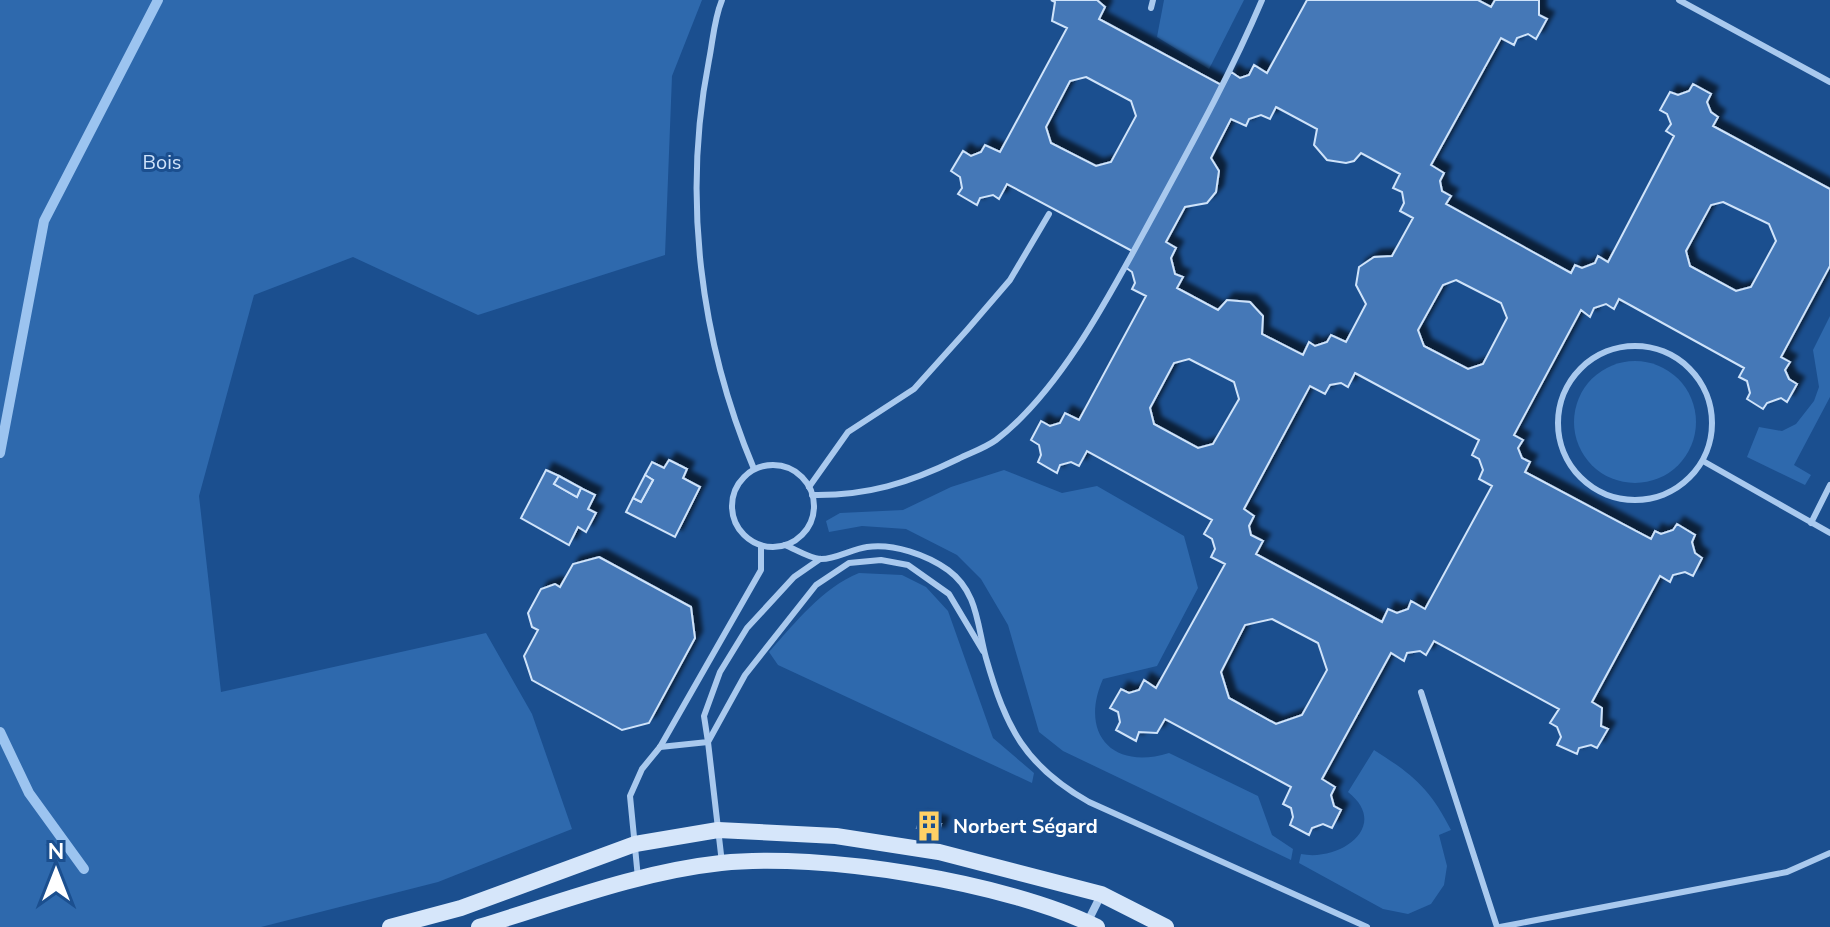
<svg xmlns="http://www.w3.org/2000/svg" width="1830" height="927" viewBox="0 0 1830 927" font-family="'Nunito Sans',sans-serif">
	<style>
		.green { fill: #2e69ad }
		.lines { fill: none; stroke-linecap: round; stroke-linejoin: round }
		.stream { stroke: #9cc4f0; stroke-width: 10 }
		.building { fill: #4478b7; stroke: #cfe3fa; stroke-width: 2; fill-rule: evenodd; filter: url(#shadow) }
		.service { stroke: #a9c9ee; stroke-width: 6 }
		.minor { stroke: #a9c9ee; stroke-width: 8 }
		.secondary { stroke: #d6e6fa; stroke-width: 16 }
		.labels { text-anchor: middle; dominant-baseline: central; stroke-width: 6; stroke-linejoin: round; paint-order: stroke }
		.park-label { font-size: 20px; fill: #cfe3fa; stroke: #1b4f8f }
		.poi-label { font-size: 20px; font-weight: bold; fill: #fff; stroke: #1b4f8f; text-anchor: start }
	</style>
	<defs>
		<filter id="shadow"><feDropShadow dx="7" dy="-7" stdDeviation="2" flood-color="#0009"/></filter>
	</defs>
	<rect width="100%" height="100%" fill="#1b4f8f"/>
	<!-- green -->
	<g class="green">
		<polygon points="0,0 702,0 672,76 665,255 478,315 353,257 254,295 199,496 221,692 486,633 532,714 572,829 438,882 261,927 0,927"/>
		<polygon points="1164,0 1244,0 1209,69 1157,37"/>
		<polygon points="1830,316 1830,397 1794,465 1811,475 1805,485 1747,457 1759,427 1782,431 1796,424 1814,401 1819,387 1813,350"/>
		<circle cx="1635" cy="422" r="61"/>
		<path d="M1004,470L1062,493L1097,486L1184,536L1198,588L1157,666L1103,679C1079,733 1112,771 1169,753L1258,796L1272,835L1293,849L1291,860L1063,751L1039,732L1008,625L981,579L957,555L906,529L862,526L829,532L826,521L840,513L903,510L951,487Z"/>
		<path d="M859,573L902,575L926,587L948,611L993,738L1034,773L1032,783L778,665L769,652C796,622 822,588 859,573Z"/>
		<path d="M1374,750C1412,774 1430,788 1451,830L1439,835L1447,866L1444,885L1431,904L1408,914L1383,909L1299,863L1301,854C1340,862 1391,826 1348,792Z"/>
	</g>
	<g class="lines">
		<!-- stream -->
		<g class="stream">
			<polyline points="0,453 44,221 158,0"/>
			<polyline points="0,732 29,793 84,869"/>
		</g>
	</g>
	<!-- building -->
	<g class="building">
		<path d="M1051,0H1097L1105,7L1099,19L1223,86L1231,72L1240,78L1249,75L1254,65L1267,73L1307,0H1478L1491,7L1495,0H1539V15L1547,19L1536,39L1528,34L1517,38L1514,45L1501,38L1431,165L1444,173L1440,181L1442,191L1451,196L1446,204L1571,273L1575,265L1582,268L1595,263L1598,256L1608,262L1674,136L1666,131L1671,124L1667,114L1660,110L1670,92L1678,95L1689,91L1693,84L1711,94L1707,102L1711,112L1718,117L1713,126L1830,189V266L1781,357L1790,362L1785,370L1789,379L1797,384L1787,402L1781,398L1767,403L1763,409L1747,399L1750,393L1747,381L1739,377L1744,368L1619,299L1614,309L1606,304L1594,308L1590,317L1581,310L1514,435L1523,440L1518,448L1522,458L1530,462L1525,472L1651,539L1655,531L1661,534L1673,530L1677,524L1695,535L1692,542L1695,553L1702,558L1693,576L1685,572L1673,575L1670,582L1660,576L1592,702L1602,708L1601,726L1608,729L1597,748L1591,745L1579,748L1577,754L1557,745L1561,737L1557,727L1550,723L1559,709L1434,641L1426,655L1420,651L1407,653L1404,661L1391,653L1322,779L1335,787L1331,795L1334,806L1341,810L1332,828L1323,824L1312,828L1309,835L1290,825L1293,817L1291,808L1283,804L1291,787L1165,719L1157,733L1139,732L1136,741L1116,730L1120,722L1118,712L1110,708L1121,689L1129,693L1139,690L1144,680L1156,688L1225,564L1211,557L1215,549L1212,539L1204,534L1212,520L1087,451L1079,466L1071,462L1060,465L1057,473L1038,462L1041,455L1039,445L1031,440L1041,421L1050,426L1060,423L1065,413L1079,420L1146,296L1132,289L1135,283L1132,272L1125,267L1134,252L1007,184L999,199L993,195L980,198L977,205L958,194L962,188L960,177L951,171L963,151L971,156L981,152L985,145L1000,152L1067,28L1052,21L1055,2ZM1086,77L1131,101L1136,116L1111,162L1096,166L1051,143L1046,127L1070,81ZM1276,107L1317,129L1314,145L1327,160L1346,163L1354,161L1361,153L1400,174L1393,188L1402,192L1404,203L1400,211L1413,218L1392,256L1374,257L1359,267L1356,285L1366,304L1346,342L1331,335L1327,342L1315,346L1309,342L1303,355L1262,334L1263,316L1250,302L1227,300L1218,310L1177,288L1183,277L1175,274L1171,258L1176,248L1166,242L1185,207L1207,203L1216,192L1219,171L1211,158L1231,119L1246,126L1249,119L1261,115L1270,119ZM1723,202L1769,224L1776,241L1751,287L1736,291L1690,266L1686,251L1711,205ZM1456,280L1501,303L1507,318L1483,364L1468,369L1424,346L1418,330L1443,285ZM1189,359L1234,382L1239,399L1213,444L1198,448L1154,424L1150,408L1174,363ZM1355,373L1479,440L1472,455L1479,459L1483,470L1479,479L1492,486L1425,609L1411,601L1408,609L1397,613L1388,609L1382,622L1256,554L1263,541L1251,535L1249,526L1254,516L1244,509L1310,386L1325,394L1330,385L1341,383L1348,387ZM1272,619L1318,643L1327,670L1302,715L1276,724L1229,698L1221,672L1245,625Z"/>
		<polygon points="669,460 687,469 683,478 700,487 675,537 626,512 633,498 641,502 653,480 645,475 652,462 664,468"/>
		<polygon points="546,470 559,476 554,484 577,497 581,488 595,495 588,509 596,513 586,532 578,527 569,545 521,518"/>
		<polygon points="645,475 653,480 641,502 633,498"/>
		<polygon points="559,476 581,488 577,497 554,484"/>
		<polygon points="599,557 691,607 695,638 649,723 622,730 532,680 524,656 538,630 532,627 528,613 541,589 555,584 560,587 573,564"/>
		<polygon points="920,819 941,824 938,834 917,828"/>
	</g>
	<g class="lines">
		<!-- service -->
		<g class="service">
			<path d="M722,0C714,19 713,40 709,60C682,197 700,341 754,469"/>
			<polyline points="1679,0 1830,82"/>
			<polyline points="1151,8 1153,0"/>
			<circle cx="1635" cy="423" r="77"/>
			<polyline points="1703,461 1830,533"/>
			<circle cx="773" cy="506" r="41"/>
			<polyline points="809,487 848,432 914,389 967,330 1010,280 1049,214"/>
			<path d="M812,495C867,496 909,483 958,459C970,453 985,448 996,440C1063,389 1115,285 1155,212C1193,142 1231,73 1262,0"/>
			<polyline points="1811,523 1830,485"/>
			<path d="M785,545C795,549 809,558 820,559C834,560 852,549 867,547C893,543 927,555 948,570C978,592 977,625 986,658C1006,728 1025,766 1089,802L1367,927"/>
			<polyline points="1421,692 1497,927"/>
			<polyline points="660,747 708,742 704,716 720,672 747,628 794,577 820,559"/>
			<polyline points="722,863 708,742 745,675 816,585 849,563 881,560 908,565 949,594 983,651"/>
			<polyline points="638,878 630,796 642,769 660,747 761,570 761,546"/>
			<polyline points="1500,927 1787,872 1830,853"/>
		</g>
		<!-- minor -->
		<polyline class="minor" points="1086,925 1101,895"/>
		<!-- secondary -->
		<g class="secondary">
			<polyline points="390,927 461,908 635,844 718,830 836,836 939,852 1101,894 1166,927"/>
			<path d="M479,927C558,903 638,872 721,863C820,852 1007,882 1097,927"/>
		</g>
	</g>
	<!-- icons -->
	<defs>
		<g id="building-bare" transform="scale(2.4)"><path d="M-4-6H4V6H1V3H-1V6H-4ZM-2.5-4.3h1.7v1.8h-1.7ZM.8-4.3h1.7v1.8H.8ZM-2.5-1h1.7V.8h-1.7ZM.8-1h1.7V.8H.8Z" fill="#ffd166" stroke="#1b4f8f" stroke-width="2.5" paint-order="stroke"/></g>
	</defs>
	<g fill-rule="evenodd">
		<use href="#building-bare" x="929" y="826"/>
	</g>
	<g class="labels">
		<!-- park labels -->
		<g class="park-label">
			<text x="162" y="162">Bois</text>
		</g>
		<!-- poi labels -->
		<g class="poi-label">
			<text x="953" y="826">Norbert Ségard</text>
		</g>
	</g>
	<!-- north arrow -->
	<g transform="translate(56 871)" stroke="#1b4f8f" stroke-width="6" paint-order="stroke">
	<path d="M0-6L14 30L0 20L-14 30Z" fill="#ffffff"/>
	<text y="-12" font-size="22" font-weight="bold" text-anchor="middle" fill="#ffffff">N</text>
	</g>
</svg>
